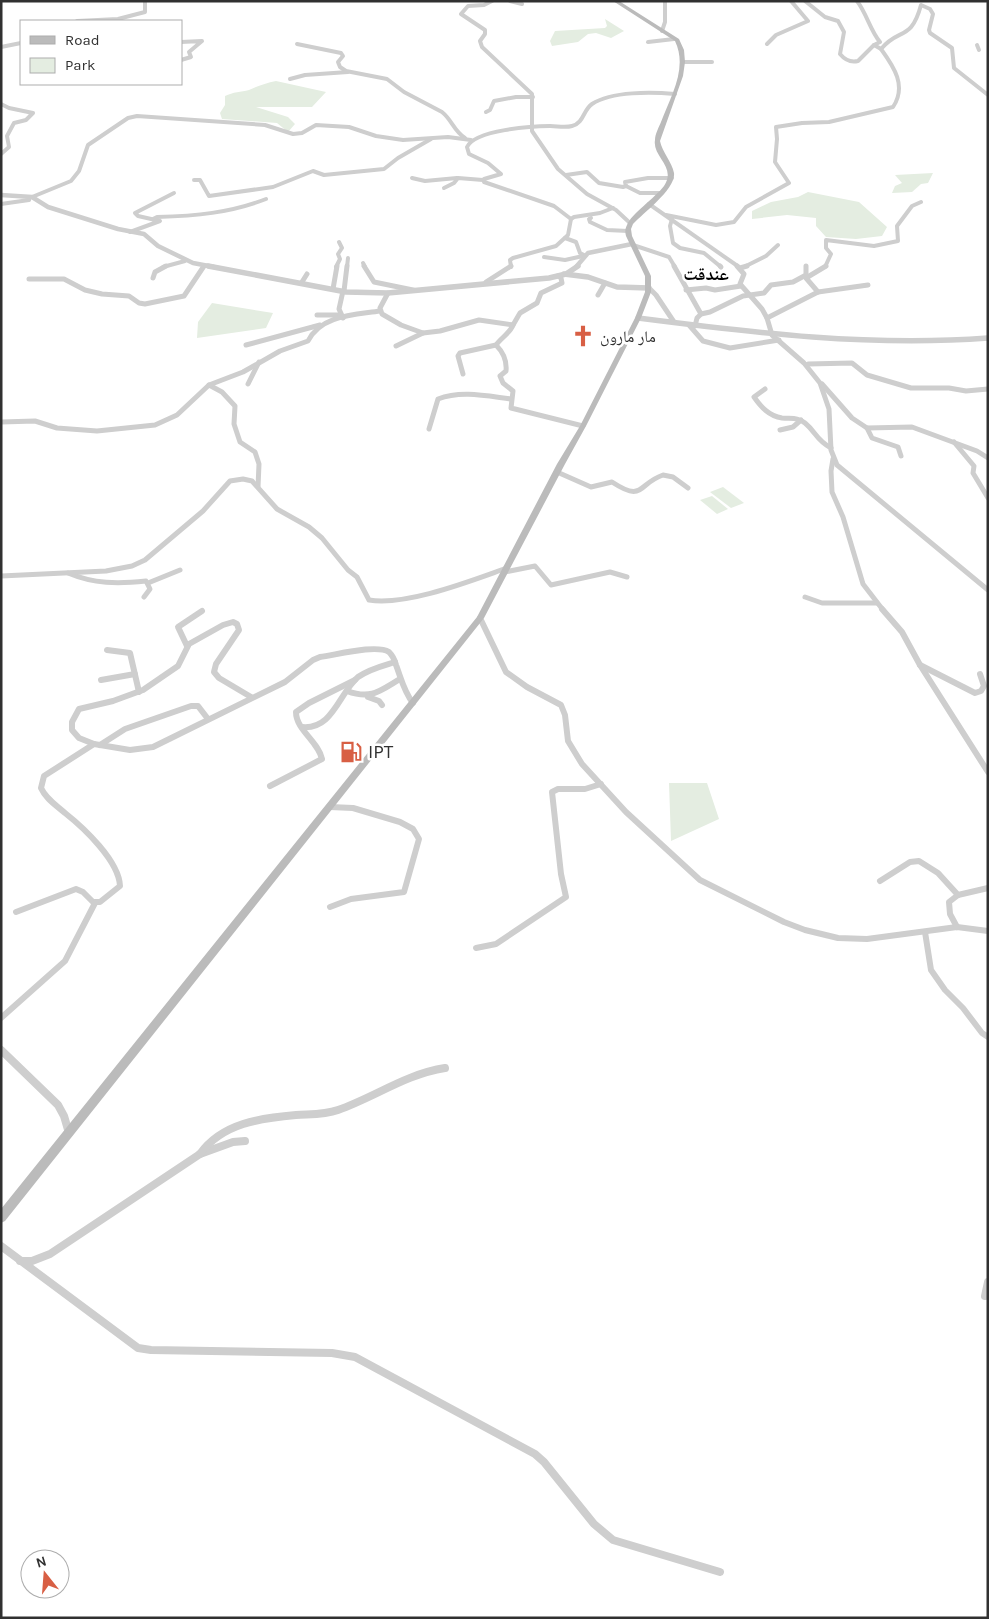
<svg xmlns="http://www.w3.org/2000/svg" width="989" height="1619" viewBox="0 0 989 1619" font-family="Karla,'Noto Naskh Arabic',sans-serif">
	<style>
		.green { fill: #e4ede1 }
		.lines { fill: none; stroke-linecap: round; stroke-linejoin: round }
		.minor-far3 { stroke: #cecece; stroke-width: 4 }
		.minor-far2 { stroke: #cecece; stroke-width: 5 }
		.minor-far1 { stroke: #cecece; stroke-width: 6 }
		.minor { stroke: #cecece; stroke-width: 8 }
		.tertiary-far1 { stroke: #cecece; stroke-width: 4.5 }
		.tertiary { stroke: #cecece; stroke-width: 5.5 }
		.secondary { fill: #bbb; fill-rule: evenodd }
		.labels { text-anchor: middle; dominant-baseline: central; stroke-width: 5; stroke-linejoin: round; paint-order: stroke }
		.far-poi-label { font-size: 16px; fill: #313131; stroke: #fff; text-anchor: start }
		.far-quarter-label { font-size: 18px; font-weight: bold; fill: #000; stroke: #fff }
		.poi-label { font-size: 19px; fill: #313131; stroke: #fff; text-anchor: start }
	</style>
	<rect width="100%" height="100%" fill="#fff"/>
	<!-- green -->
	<g class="green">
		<polygon points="605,19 624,31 611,38 596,33 588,34 578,42 552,46 550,41 555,31 605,28 607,26"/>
		<path d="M276,81L326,92L312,107H256L288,117L295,124L288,132L277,123L222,119L220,113L225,105V96C233,92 241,92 249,90C258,86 266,83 276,81Z"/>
		<polygon points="933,173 928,183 921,184 912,192 892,193 895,186 902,183 895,175"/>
		<polygon points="808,192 859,202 887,227 882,236 856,239 826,237 816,226 816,218 787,215 752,219 752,211 771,202 798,197"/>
		<polygon points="212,303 273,313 266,328 197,338 198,322"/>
		<polygon points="723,487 744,503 731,508 710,492"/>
		<polygon points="712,496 728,509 717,514 700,500"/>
		<polygon points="669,783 707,783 719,819 671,841"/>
	</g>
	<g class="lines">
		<!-- minor-far3 -->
		<g class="minor-far3">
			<polyline points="492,1 484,5 468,6 461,14 485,30 485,34 480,41 482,47 532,94 532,131 558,169 587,194 616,210 630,223"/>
			<polyline points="510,1 522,4"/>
			<path d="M805,1L825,17L838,21L844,32L840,54C845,60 850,63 858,61L874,45L881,49"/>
			<path d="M857,1C867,14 870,30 880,42L874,45"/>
			<polyline points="77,21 118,19 145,12 145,1"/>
			<polyline points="662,31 665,22 665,1"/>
			<polyline points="181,42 202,41 189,52 191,57 181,60"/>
			<polyline points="648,42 674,39"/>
			<path d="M297,44L341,53L343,56L338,62L340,67L346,71L387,79L404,92L442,112C452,120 454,131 465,138"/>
			<polyline points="767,44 776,35 808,21 791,1"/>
			<polyline points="977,45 979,50"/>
			<polyline points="1,47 21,43"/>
			<polyline points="683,62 712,62"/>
			<polyline points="290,79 305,75 348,72"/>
			<polyline points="1,104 9,108 33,113 26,120 14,123 7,136 9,147 1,154"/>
			<polyline points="486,112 490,110 494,101 516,97 533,97"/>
			<polyline points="566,175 587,172 599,183 623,187 626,186 625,182 648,178 672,178"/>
			<polyline points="412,178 425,181 457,178"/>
			<polyline points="194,180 200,180 209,196 273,187 313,171 324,175 384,169 398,158 431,139"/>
			<polyline points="626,186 640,193 661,193"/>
			<polyline points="444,188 454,183 458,178 483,180"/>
			<polyline points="32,197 71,181 79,171 88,145 128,118 137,116 265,125 293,134 302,133 316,125 349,127 376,136 403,140 448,137 471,140"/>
			<polyline points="1,204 29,200 30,197"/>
			<polyline points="649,204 739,267"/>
			<path d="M666,215L716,225L734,222L746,207L789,183L775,162L777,139L776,127L802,123L829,122L893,107C907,86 894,67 881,49C899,27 911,42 921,5L930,9L933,14L929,30L930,33L952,48L954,68L988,95"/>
			<polyline points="591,218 589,219 590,222 607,230 628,231"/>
			<path d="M153,219L157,217C195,216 230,213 266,199"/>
			<path d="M571,219L554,206L484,182V179L501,174L488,163L469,154L467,147C475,130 532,126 550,126C557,126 565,128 572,126C584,123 583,110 592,104C612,91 652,92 675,94"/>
			<polyline points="672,219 670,226 673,243 680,248 704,253 721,267"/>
			<polyline points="130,232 160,221 138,216 135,213 174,193"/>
			<polyline points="565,238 576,242 580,253 584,255"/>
			<polyline points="633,245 669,257 675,267"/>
			<polyline points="544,257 565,260 583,256"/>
			<polyline points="363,263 365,267"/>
			<polyline points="163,267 185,261"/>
			<polyline points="336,267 340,259 338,254 342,248 339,242"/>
			<polyline points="347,267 348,258"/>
			<polyline points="511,267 510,260 513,258 556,246 568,235 571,219 574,217 600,213 613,208"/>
			<polyline points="744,267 766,256 778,245"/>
			<polyline points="825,267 831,254 826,248 826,240 874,246 898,241 897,226 912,206 921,202"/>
		</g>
		<!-- minor-far2 -->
		<g class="minor-far2">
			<polyline points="364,266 374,282 413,290"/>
			<polyline points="674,266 701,314"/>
			<polyline points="720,266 721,267"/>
			<polyline points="737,266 744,274 740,284 762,309 767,318"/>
			<polyline points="740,268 747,266"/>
			<polyline points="153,278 155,272 166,266"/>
			<polyline points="29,279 64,279 85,290 102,294 129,296 139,303 145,304 184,296 204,266"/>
			<polyline points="302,282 307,274"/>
			<polyline points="486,282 511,266"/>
			<polyline points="868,285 818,292 767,318 772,335 804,363 820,383 829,409 831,450 837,465 988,590"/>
			<polyline points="649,288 656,295 674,322"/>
			<polyline points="333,289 337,266"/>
			<polyline points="686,290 706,288 715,290 741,286"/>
			<polyline points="343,291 339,309 343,318"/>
			<polyline points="344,291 347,266"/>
			<polyline points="818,292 806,278 826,266"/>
			<polyline points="388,293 380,308 382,314 401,325 423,333 440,331 479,320 513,325 520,313 537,303 541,293 562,283 561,278 558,276"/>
			<polyline points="598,295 605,283"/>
			<polyline points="317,315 341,315"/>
			<polyline points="689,325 703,341 730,348 779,340"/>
			<polyline points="695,326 697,318 701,314 710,312 743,296 764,293 771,285 793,282 806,275 806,266"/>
			<polyline points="246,345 320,325"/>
			<path d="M496,345C503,352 507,361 506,371L500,376L503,383L513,391L511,408L583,426"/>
			<polyline points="396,346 423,333"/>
			<polyline points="808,364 852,363 867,375 911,388 949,388 966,391 988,389"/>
			<path d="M463,374L458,356L460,353L496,345C501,338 510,333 513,325"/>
			<polyline points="248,384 259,362"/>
			<polyline points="822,384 852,418 867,428 912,427 977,451 988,458"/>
			<polyline points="209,385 222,392 235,406 234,424 240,442 255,452 259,464 258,487"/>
			<path d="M765,389L754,397C761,407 769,416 782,418C791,419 798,417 805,423C816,432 816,440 831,448"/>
			<path d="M1,422L35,421L57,428L97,431L155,425L177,415L209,385L243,372L280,351L308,341C321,315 354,315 380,311"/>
			<polyline points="867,428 872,438 898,447 901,456"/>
			<path d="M429,429L438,399C461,390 487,396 511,399"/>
			<polyline points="780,430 793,427 801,420"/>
			<polyline points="954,442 974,466 973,473 988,498"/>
			<polyline points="833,459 831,471 832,492 843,517 863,584 883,610"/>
			<path d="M557,472L591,487L612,482C644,503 637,484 663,475L673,477L688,488"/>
			<polyline points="505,572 535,566 551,585 610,572 627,577"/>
			<path d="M68,573C94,584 118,584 146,581L150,589L144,597"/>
			<path d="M1,576L106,571L132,566L145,560L203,511L230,481L243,479L252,481L277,509L309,527L322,538L348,570L357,577L369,600C407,606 470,581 507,568"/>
			<polyline points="148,583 180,570"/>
			<polyline points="805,597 822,603 877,603"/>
		</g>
		<!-- minor-far1 -->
		<g class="minor-far1">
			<polyline points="882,609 902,632 920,665 988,772"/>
			<polyline points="480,618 506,672 527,687 561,705 565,715 568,741 582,764 626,812 700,880 784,922 805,930 838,938 867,939 957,927 988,931"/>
			<polyline points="187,646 178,627 202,611"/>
			<polyline points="107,650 130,653 139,692"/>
			<polyline points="920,665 975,693 981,691 984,686 980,674"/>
			<polyline points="101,680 135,674"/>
			<path d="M347,691C371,700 380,691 400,679"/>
			<polyline points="368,697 379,701 382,705"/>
			<path d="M302,727C333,730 339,693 358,677C369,669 382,666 395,662"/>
			<polyline points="94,744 79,738 72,730 72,722 79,709 113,701 143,690 178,666 189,644 223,625 233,622 237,624 239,630 216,664 214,672 219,678 251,697"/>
			<polyline points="100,745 125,729 191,706 198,706 208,719"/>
			<path d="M270,786L322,759C318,741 296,730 296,712L309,703L355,680"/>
			<polyline points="330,807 353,808 400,822 413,829 419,839 404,892 351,899 330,907"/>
			<polyline points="880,881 910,862 919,861 938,873 958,895"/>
			<path d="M16,912L76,889L83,892L93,902H100L120,886C119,861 84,828 65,813C56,805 46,799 41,788L44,776L94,744L130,750L153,747L285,682L313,660L320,657C336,655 376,644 389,652C392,655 395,661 396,665C401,678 404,692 413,703"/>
			<polyline points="957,927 950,914 949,902 958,895 988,888"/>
			<polyline points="925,932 931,970 945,990 963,1008 982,1033 988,1037"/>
			<polyline points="476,948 496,944 566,897 561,874 552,792 558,789 585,789 601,784"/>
			<polyline points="1,1018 65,961 95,903"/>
			<polyline points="1,1050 2,1051"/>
		</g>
		<!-- minor -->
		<g class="minor">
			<polyline points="1,1050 58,1105 64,1116 69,1133"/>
			<polyline points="200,1154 233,1142 245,1141"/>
			<polyline points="1,1246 138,1348 151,1350 332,1353 355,1357 535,1454 544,1462 594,1524 613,1540 720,1572"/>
			<path d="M20,1261H32L50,1254L200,1154C222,1123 261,1118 296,1115C310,1114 324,1115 338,1110C375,1097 406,1074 445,1068"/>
			<polyline points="985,1296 988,1282"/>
		</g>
		<!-- tertiary-far1 -->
		<g class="tertiary-far1">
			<polyline points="1,195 32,197 48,207 118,229 144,234 158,246 193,263 214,267"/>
			<polyline points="576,267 588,253 632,244"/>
		</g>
		<!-- tertiary -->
		<g class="tertiary">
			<polyline points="208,266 346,292 388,293 549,278 566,274 578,266"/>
			<polyline points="564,274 588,277 617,287 649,288"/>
			<path d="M638,318C755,333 870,347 988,338"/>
		</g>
		<!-- secondary -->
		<path class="secondary" d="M613,1H619L679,39L684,50L685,62L683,76L660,141C662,152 672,162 674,173C676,189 643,213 633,224L631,229L632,236L651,276V292L641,318L586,426L565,464L484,618L5,1221L1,1223V1209L477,617L557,464L580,426L635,318L645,292V276L626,236C625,232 625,229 627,225C631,214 655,198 664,186C677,167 652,157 655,140C655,134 659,127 661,122C671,96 688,68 675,41Z"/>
	</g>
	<!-- icons -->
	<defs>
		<g id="church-bare" transform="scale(1.725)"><path d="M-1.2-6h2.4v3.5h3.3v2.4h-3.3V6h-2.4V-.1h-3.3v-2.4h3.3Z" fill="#d85f44" stroke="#fff" stroke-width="2.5" paint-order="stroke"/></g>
		<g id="fuel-bare" transform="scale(1.725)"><path d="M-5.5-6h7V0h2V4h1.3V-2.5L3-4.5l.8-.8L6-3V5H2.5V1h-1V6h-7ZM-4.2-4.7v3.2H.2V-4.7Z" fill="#d85f44" stroke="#fff" stroke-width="2.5" paint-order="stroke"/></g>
	</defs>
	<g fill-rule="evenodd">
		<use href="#church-bare" x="583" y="336"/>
		<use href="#fuel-bare" x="351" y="752"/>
	</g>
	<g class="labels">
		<!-- far-poi labels -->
		<g class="far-poi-label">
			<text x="600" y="336">مار مارون</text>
		</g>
		<!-- far-quarter labels -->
		<g class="far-quarter-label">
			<text x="706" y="274">عندقت</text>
		</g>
		<!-- poi labels -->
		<g class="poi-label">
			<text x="368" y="752">IPT</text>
		</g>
	</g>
	<!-- border -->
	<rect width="989" height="1619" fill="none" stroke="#313131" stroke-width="5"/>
	<!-- legend -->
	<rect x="20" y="20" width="162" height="65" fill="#ffffff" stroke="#adadad"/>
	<rect x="30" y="36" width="25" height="8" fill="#bbbbbb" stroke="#adadad"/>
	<text x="65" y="45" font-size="15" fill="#313131">Road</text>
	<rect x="30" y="58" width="25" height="15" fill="#e4ede1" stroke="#adadad"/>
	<text x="65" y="70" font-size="15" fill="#313131">Park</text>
	<!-- north arrow -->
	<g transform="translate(45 1574) rotate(343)"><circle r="24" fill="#ffffff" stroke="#adadad"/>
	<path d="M0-4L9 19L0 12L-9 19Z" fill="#d85f44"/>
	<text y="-8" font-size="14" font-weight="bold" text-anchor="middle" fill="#313131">N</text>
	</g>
</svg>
